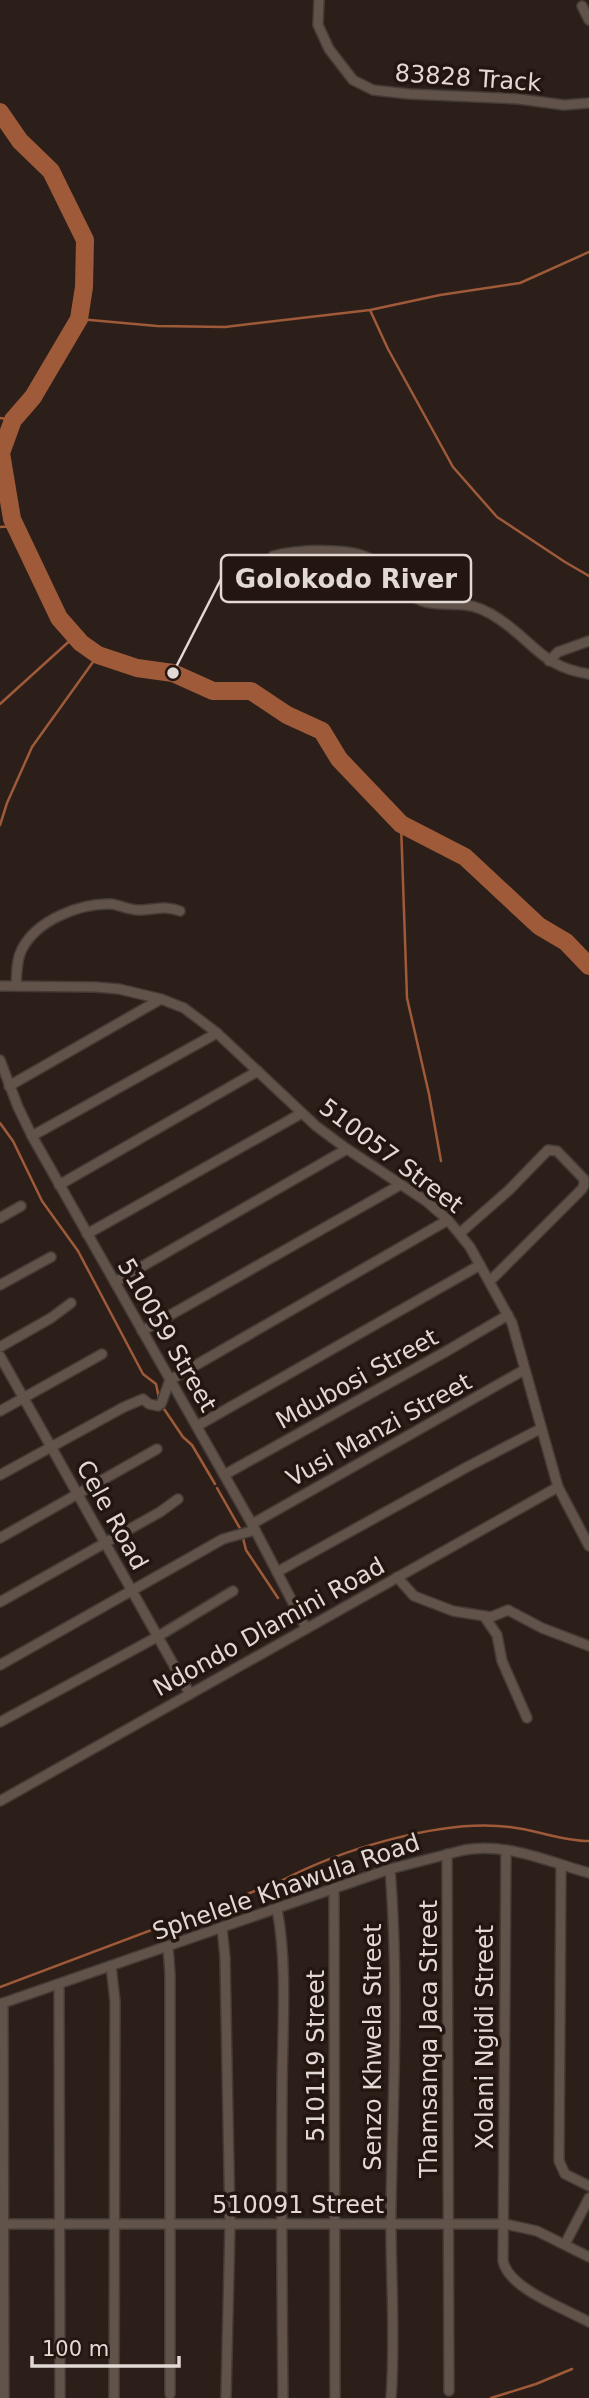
<svg xmlns="http://www.w3.org/2000/svg" width="589" height="2398" viewBox="0 0 589 2398" font-family="'DejaVu Sans',sans-serif">
	<style>
		.lines { fill: none; stroke-linecap: round; stroke-linejoin: round }
		.stream { stroke: #9e5a39; stroke-width: 2.5 }
		.river { stroke: #9e5a39; stroke-width: 18 }
		.street-casing { stroke: #453b36; stroke-width: 12 }
		.street { stroke: #61524a; stroke-width: 9 }
		.labels { text-anchor: middle; dominant-baseline: central; stroke-width: 7; stroke-linejoin: round; paint-order: stroke }
		.street-label { font-size: 24px; fill: #e2d8d4; stroke: #231610 }
		.leader { fill: none; stroke: #e2d8d4; stroke-width: 2.5 }
		.callout-dot { fill: #e2d8d4; stroke: #231610; stroke-width: 2.5 }
		.callout { fill: #231610; stroke: #e2d8d4; stroke-width: 2.5 }
		.callout-label { font-size: 26px; text-anchor: middle; font-weight: bold; fill: #e2d8d4 }
	</style>
	<rect width="100%" height="100%" fill="#2c1f19"/>
	<g class="lines">
		<!-- stream -->
		<g class="stream">
			<polyline points="370,310 388,349 453,467 497,517 565,562 589,576"/>
			<polyline points="79,319 157,326 225,327 370,310 440,295 520,283 589,252"/>
			<polyline points="0,418 13,420"/>
			<polyline points="0,527 15,526"/>
			<polyline points="0,704 75,636"/>
			<polyline points="401,824 407,998 429,1094 441,1161"/>
			<polyline points="0,825 7,803 32,747 98,655"/>
			<polyline points="0,1123 13,1141 42,1201 78,1251 143,1374 156,1384 159,1398"/>
			<polyline points="162,1406 183,1437 192,1445 215,1484"/>
			<polyline points="217,1488 242,1532"/>
			<polyline points="243,1538 246,1550 278,1598"/>
			<path d="M0,1987L279,1882C339,1850 442,1818 510,1827C537,1830 562,1841 589,1841"/>
			<polyline points="491,2398 536,2384 572,2369"/>
		</g>
		<!-- river -->
		<polyline class="river" points="0,112 20,141 51,171 85,240 84,287 79,319 33,397 13,420 1,453 12,519 59,618 81,643 98,655 137,668 173,673 213,691 251,691 287,715 322,731 339,759 401,824 465,857 539,926 566,942 589,966"/>
		<!-- street casing -->
		<g class="street-casing">
			<g id="street">
				<polyline points="319,0 318,25 329,49 353,80 373,90 409,94 519,99 564,105 589,103"/>
				<polyline points="582,6 589,20"/>
				<path d="M273,556C295,550 356,546 373,561C377,565 379,570 383,574C393,586 408,595 422,601C436,606 450,603 465,605C477,606 489,612 499,619C535,643 542,667 589,674"/>
				<polyline points="549,661 558,652 589,641"/>
				<polyline points="0,986 95,987 119,989 161,999 184,1008 217,1033 316,1126 347,1149 426,1201 448,1220 470,1247 512,1323 558,1487 589,1546"/>
				<path d="M16,986C17,974 16,960 22,949C37,920 80,903 111,904C120,905 128,910 138,910C154,910 164,905 180,911"/>
				<polyline points="0,1060 18,1107 32,1136 252,1524 306,1628"/>
				<polyline points="9,1086 161,999"/>
				<polyline points="32,1136 217,1033"/>
				<polyline points="59,1185 258,1071"/>
				<polyline points="0,1218 21,1206"/>
				<polyline points="460,1233 508,1191 548,1150 557,1151 584,1179 584,1185 582,1189 490,1281"/>
				<polyline points="87,1234 302,1113"/>
				<polyline points="115,1282 347,1149"/>
				<polyline points="0,1285 51,1257"/>
				<polyline points="142,1331 400,1185"/>
				<polyline points="0,1347 51,1318 71,1303"/>
				<polyline points="0,1356 190,1694"/>
				<polyline points="0,1411 102,1354"/>
				<polyline points="197,1426 480,1265"/>
				<polyline points="0,1475 124,1407 143,1399 149,1404 158,1406 161,1404 170,1380 448,1220"/>
				<polyline points="224,1475 445,1352 508,1315"/>
				<polyline points="252,1524 524,1370"/>
				<polyline points="0,1538 157,1449"/>
				<polyline points="277,1572 467,1467 540,1429"/>
				<polyline points="397,1577 414,1596 453,1611 491,1617 508,1610 542,1628 589,1646"/>
				<polyline points="0,1602 160,1512 178,1499"/>
				<polyline points="484,1616 497,1635 502,1661 527,1718"/>
				<polyline points="0,1665 223,1539 255,1530"/>
				<polyline points="0,1722 157,1637 233,1591"/>
				<polyline points="0,1801 558,1487"/>
				<path d="M506,1850L503,2261C509,2289 564,2308 589,2322"/>
				<polyline points="447,1854 449,2391"/>
				<polyline points="561,1865 559,2161 565,2174 589,2186"/>
				<path d="M390,1869C399,1981 393,2094 391,2206C390,2270 396,2334 391,2398"/>
				<polyline points="334,1888 335,2397"/>
				<path d="M277,1909C288,1965 282,2037 282,2095C281,2196 282,2297 283,2398"/>
				<polyline points="222,1928 225,1957 230,2224 226,2398"/>
				<polyline points="168,1947 170,1974 170,2394"/>
				<polyline points="111,1966 115,2001 114,2398"/>
				<polyline points="59,1984 60,2398"/>
				<polyline points="3,2003 4,2398"/>
				<path d="M0,2004L390,1869L464,1850C506,1842 549,1862 589,1873"/>
				<polyline points="0,2224 505,2224 537,2231 589,2257"/>
				<polyline points="565,2244 589,2198"/>
			</g>
		</g>
		<!-- street -->
		<use href="#street" class="street"/>
	</g>
	<g class="labels">
		<!-- street labels -->
		<g class="street-label">
			<text transform="translate(468 78) rotate(4)">83828 Track</text>
			<text transform="translate(391 1156) rotate(37)">510057 Street</text>
			<text transform="translate(167 1335) rotate(60)">510059 Street</text>
			<text transform="translate(357 1379) rotate(-29)">Mdubosi Street</text>
			<text transform="translate(379 1430) rotate(-29)">Vusi Manzi Street</text>
			<text transform="translate(112 1515) rotate(61)">Cele Road</text>
			<text transform="translate(269 1627) rotate(-29)">Ndondo Dlamini Road</text>
			<text transform="translate(286 1887) rotate(-19)">Sphelele Khawula Road</text>
			<text transform="translate(485 2037) rotate(-90)">Xolani Ngidi Street</text>
			<text transform="translate(429 2039) rotate(-90)">Thamsanqa Jaca Street</text>
			<text transform="translate(373 2047) rotate(-90)">Senzo Khwela Street</text>
			<text transform="translate(316 2056) rotate(-90)">510119 Street</text>
			<text x="298" y="2205">510091 Street</text>
		</g>
	</g>
	<!-- callouts -->
	<path class="leader" d="M173 673L221 579"/>
	<circle class="callout-dot" cx="173" cy="673" r="7"/>
	<rect class="callout" x="221" y="555" width="250" height="47" rx="7"/>
	<g class="callout-label">
		<text x="346" y="588">Golokodo River</text>
	</g>
	<!-- scale -->
	<path d="M32 2356v10h147v-10" fill="none" stroke="#e2d8d4" stroke-width="3.5"/>
	<text x="42" y="2356" font-size="21" fill="#e2d8d4" stroke="#231610" stroke-width="5" paint-order="stroke">100 m</text>
</svg>
